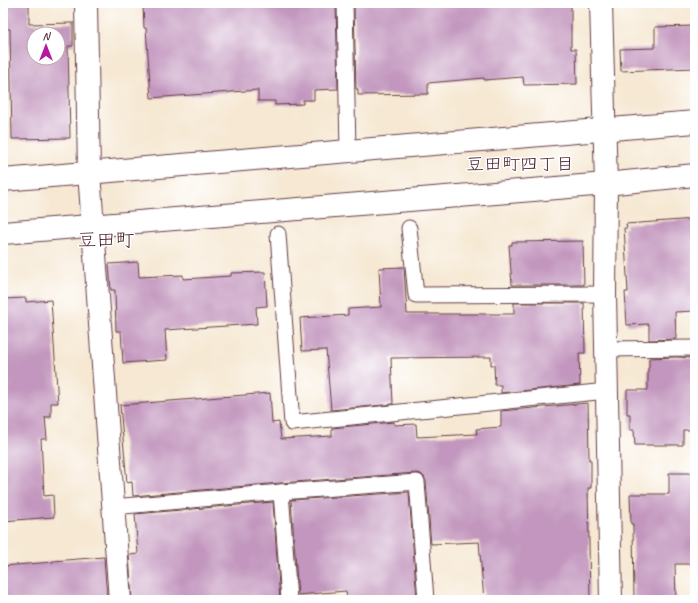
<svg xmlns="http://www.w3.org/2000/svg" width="698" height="603" viewBox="0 0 698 603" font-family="Caveat,'Klee One',sans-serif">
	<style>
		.building { fill: #c296be; fill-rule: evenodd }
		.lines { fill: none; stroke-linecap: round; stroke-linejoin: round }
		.service-casing { stroke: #643d44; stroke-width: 17 }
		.minor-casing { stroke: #643d44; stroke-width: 24 }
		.tertiary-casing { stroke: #643d44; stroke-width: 24 }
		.service { stroke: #fff; stroke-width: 15 }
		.minor { stroke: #fff; stroke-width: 22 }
		.tertiary { stroke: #fff; stroke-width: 22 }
		.labels { text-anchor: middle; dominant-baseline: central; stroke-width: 3; stroke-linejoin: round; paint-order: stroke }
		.neighbourhood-label { font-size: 18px; fill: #4a1f2b; stroke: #fff }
		.quarter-label { font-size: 19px; fill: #4a1f2b; stroke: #fff }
	</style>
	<rect width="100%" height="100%" fill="#fff"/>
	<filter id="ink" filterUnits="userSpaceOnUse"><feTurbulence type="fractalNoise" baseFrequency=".025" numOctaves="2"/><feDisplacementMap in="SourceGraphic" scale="8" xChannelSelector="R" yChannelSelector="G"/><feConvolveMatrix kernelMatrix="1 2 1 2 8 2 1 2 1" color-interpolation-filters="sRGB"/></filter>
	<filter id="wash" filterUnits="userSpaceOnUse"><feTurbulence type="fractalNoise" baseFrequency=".012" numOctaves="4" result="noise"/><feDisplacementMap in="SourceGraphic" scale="16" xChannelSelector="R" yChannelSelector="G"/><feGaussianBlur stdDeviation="0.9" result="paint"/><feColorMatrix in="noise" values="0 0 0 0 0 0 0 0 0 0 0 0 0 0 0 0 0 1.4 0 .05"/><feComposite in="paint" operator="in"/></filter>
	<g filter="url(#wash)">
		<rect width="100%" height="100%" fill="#f6e8d3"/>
		<g id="blocks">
			<!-- building -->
			<g class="building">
				<path d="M3,3H29V24L73,23V46H68L70,138L12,139L10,29H3ZM34,34H58V58H34Z"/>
				<polygon points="143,3 336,3 338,89 314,90 314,100 303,100 303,104 275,105 275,101 258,101 258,90 151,98 146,28 144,28"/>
				<polygon points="354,3 571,3 571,49 576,49 577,84 524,85 523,77 484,80 484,78 428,83 428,94 358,95 358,89 356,89"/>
				<polygon points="695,26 695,68 621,71 620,49 655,48 655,27"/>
				<polygon points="695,219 695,311 675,312 676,339 649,340 649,324 627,325 625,292 628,292 624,228 627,228 626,224"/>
				<polygon points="583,241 584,285 512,285 509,245 512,245 512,242"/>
				<polygon points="138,262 139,277 183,275 183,279 231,276 231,273 265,272 267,306 256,307 257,324 165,330 167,360 123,363 121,331 116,331 115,290 111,290 109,264"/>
				<polygon points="404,267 407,314 514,314 514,303 584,303 585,353 579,353 580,385 501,393 501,385 495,385 494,365 491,365 491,357 391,358 393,404 331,410 326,350 302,351 300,318 348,315 348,309 381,307 379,268"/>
				<polygon points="26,298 26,302 51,300 58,403 51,403 51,417 45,417 47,439 41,439 44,496 53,495 54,517 3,521 3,299"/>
				<polygon points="676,357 695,358 695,430 683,430 683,445 635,445 634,430 630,430 630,414 627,414 627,390 648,390 648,368 649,368 649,358"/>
				<polygon points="270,393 272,423 279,422 281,439 332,436 332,428 394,422 394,425 416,424 417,437 477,434 476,429 501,427 501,411 588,403 589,460 591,460 591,488 588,488 590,600 484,600 479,542 431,544 426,481 424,477 421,474 416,473 280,483 133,496 132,482 127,483 120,405"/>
				<polygon points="669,473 695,473 695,564 675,564 676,600 634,600 633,524 631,524 630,494 669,494"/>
				<polygon points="409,492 417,600 347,600 346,591 298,595 291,500"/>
				<polygon points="273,502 280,600 132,600 129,555 138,554 135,514"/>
				<polygon points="104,557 107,600 5,600 3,566 53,562 53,561"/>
			</g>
		</g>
	</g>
	<g filter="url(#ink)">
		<use href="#blocks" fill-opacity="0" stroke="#643d44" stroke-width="1"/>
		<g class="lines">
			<!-- service casing -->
			<g class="service-casing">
				<g id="service">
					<polyline points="345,3 348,151"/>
					<polyline points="409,228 416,295 605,294"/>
					<polyline points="278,234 292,423 607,391"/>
					<polyline points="606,349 695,348"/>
					<polyline points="281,492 289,600"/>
					<polyline points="113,507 281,492 417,482 426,600"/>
				</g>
			</g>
			<!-- minor casing -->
			<g class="minor-casing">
				<g id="minor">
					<polyline points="86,3 89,172 120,600"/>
					<polyline points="601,3 606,184 605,294 611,600"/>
				</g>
			</g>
			<!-- tertiary casing -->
			<g class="tertiary-casing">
				<g id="tertiary">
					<polyline points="3,180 695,122"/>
					<polyline points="3,233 606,184 695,175"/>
				</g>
			</g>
			<!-- service -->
			<use href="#service" class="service"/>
			<!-- minor -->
			<use href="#minor" class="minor"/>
			<!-- tertiary -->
			<use href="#tertiary" class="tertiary"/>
		</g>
	</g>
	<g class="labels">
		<!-- neighbourhood labels -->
		<g class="neighbourhood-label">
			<text x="520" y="164">豆田町四丁目</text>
		</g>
		<!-- quarter labels -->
		<g class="quarter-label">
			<text x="106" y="240">豆田町</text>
		</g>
	</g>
	<!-- margin -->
	<rect width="698" height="603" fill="none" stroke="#fff" stroke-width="16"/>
	<!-- north arrow -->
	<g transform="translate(46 46)"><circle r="19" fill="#ffffff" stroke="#b7a5aa"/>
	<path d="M0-3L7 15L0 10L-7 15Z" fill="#b5179e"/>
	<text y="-6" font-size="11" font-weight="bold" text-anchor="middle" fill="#4a1f2b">N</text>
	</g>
</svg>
